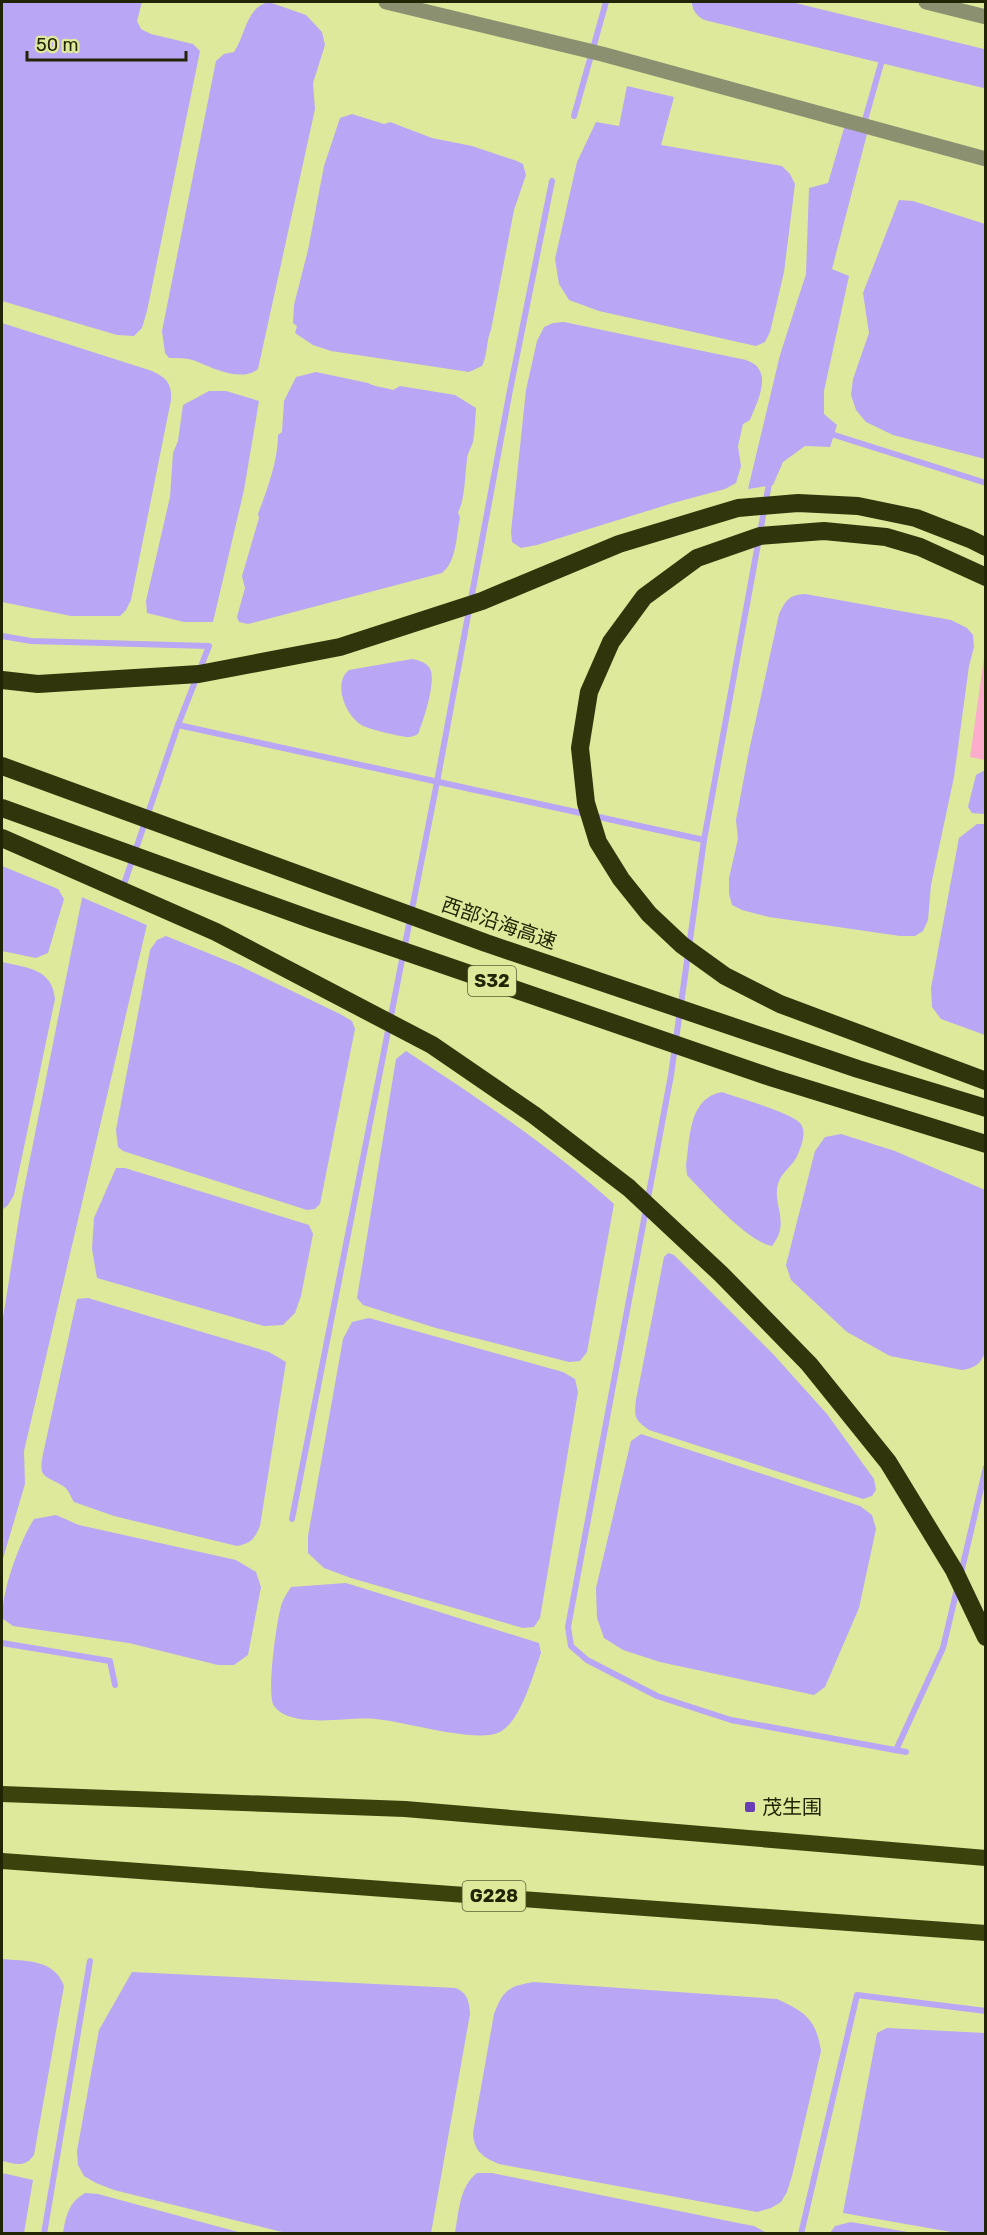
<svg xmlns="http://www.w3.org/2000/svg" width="987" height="2235" viewBox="0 0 987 2235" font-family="Rubik,'Noto Sans SC',sans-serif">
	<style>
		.green { fill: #fdaccb }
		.water { fill: #b9a6f4 }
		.pier { fill: #dee99c }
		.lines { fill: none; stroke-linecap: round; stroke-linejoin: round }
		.stream { stroke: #b9a6f4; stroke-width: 6 }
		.river { stroke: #b9a6f4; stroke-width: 38 }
		.minor { stroke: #8b9071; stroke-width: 15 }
		.trunk { stroke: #3c420c; stroke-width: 16 }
		.motorway { stroke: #31350c; stroke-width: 18 }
		.poi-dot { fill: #683db5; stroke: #dee99c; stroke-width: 2 }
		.labels { text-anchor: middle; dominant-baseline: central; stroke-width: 5; stroke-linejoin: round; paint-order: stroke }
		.shield { fill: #dee99c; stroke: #5a6032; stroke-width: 1.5 }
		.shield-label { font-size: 18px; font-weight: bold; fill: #222505 }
		.street-label { font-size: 20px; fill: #222505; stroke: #dee99c }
		.poi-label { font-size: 20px; fill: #222505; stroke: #dee99c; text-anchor: start }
	</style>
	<rect width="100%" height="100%" fill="#dee99c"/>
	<!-- green -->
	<polygon class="green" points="985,651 986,760 985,760 970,757"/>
	<!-- water -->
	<g class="water">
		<polygon points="2,2 142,2 137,21 141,29 151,34 193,44 200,51 147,311 142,328 134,336 117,335 2,301"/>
		<path d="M269,2L306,15L322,32L325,45L313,83L315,109L258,369C240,383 211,367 193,360C185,358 176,358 169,358L165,353L162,331L216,61L224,54L234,52C246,34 246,7 269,2Z"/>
		<polygon points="627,86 674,97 661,145 782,166 790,174 795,184 784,272 770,332 765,342 756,346 599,311 569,300 559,284 555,259 577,162 596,122 619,126"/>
		<path d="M352,114L384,124L390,122L432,138L472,146L517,161L523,164L526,175L514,210L491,330C486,341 488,354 482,366L469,372L331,351L313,345L295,333L297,326L293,323L294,305L308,250L324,166L340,118Z"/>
		<polygon points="845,125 867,134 832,269 849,276 824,391 824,414 837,425 830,447 805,446 783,462 773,485 748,489 780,355 806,274 809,188 828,183"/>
		<polygon points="899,200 913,201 985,224 985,459 893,435 866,422 856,410 851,395 853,379 869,333 863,293"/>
		<path d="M564,322L746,360C750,362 756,364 758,368C769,381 755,407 750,420L743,424L738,446L741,466L736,483L725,489L673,503L537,545L521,548L512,542L511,532L526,390L537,341L544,327L553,323Z"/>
		<path d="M2,323L152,371C167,378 172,384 171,400L131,600L126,610L120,616H71L2,602Z"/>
		<path d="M316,372L368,383C374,387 385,387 393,390L400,386L455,395L476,408C475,419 475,431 473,442C471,448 467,454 467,460C465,473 465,502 458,512L460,518C456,536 457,561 442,573L248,624L239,622L237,617L245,588L242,576L259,518L258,514C267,490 278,461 278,435L282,432L284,401L296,377Z"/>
		<polygon points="209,391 226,391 259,401 244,490 213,622 184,622 147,613 146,601 170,497 173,453 178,441 183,405"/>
		<path d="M805,594L951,620L967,628L973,635L974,647L969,666L954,777L931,885L928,920L923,931L915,936H900L769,917L742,910L732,905L729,894V878L738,839L736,820L749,751L779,614C786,600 789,595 805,594Z"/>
		<path d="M412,659C418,660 425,662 429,667C438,678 423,722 418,734C416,735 411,737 409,737C400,737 370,729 363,726C346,717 332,683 349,670Z"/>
		<polygon points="985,770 985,814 972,813 968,807 976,775"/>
		<polygon points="977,824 986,824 985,1035 941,1019 932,1007 931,988 959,838"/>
		<polygon points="2,866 58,889 64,899 48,953 36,958 2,951"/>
		<polygon points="85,883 149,916 24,1451 25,1484 2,1562 2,1324 22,1199"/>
		<polygon points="166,936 240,966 340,1014 352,1021 355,1029 320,1204 315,1209 307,1210 123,1151 118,1147 116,1130 150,950 157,940"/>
		<path d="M2,962C27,968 52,968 55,999L14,1195L8,1205L2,1210Z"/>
		<path d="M406,1051C478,1098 550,1146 614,1204L587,1352L580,1361L569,1362L436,1328L363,1305L357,1298L396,1059Z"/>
		<path d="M722,1092C738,1098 790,1112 800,1123C807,1131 802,1145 798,1154C794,1165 781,1172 778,1184C772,1204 791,1223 772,1246C748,1242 705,1194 687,1175L686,1166C690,1139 688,1098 722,1092Z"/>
		<path d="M841,1134L895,1151L985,1190V1352C981,1364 975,1368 962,1370L890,1356L847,1332L791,1280L786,1265L815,1151L825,1137Z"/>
		<polygon points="116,1168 125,1168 309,1225 313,1234 301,1296 295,1313 283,1325 264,1326 97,1278 92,1249 94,1218"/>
		<path d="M668,1253L674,1255L773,1354L827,1414L874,1479L876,1490L872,1496L863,1499L649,1430C635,1420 634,1418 636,1400L664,1257Z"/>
		<path d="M88,1298L269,1352L286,1362L260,1526C255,1538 251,1544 237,1546L114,1516L74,1502C70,1496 69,1490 63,1486C45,1475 38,1479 43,1454L77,1299Z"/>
		<polygon points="369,1318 563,1372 575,1379 578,1392 540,1618 534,1627 523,1628 351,1578 324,1568 308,1553 308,1536 343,1339 352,1322"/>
		<polygon points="641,1434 860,1506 872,1515 876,1529 859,1608 825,1687 814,1695 660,1662 623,1650 604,1638 597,1618 596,1588 631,1441"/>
		<path d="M56,1515L79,1525L236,1560L256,1572L261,1587L248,1655L234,1665H218L129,1643L13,1626L3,1619C0,1594 20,1541 34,1519Z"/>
		<path d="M346,1583L539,1643L541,1653C533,1675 521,1721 500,1732C476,1744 404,1721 375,1719C349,1716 292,1730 274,1706C266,1695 277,1617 282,1603C284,1597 288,1592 291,1587Z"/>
		<path d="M2,1959C25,1961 55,1959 64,1986L34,2155C25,2168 15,2164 2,2161Z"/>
		<path d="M132,1972L456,1988C468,1994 469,2001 470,2014L431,2233H286L114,2190L96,2183L84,2176L78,2165L77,2151L99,2030Z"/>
		<path d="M534,1982L777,1999C805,2012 816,2019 821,2051L792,2176L787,2192L781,2202L771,2208L757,2212L499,2164C483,2157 474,2152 473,2133L494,2014C503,1990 509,1986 534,1982Z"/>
		<polygon points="887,2028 985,2033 985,2233 957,2233 843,2213 877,2033"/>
		<polygon points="2,2173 33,2180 24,2233 2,2233"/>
		<path d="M477,2173H492L738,2223L754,2226L767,2233H455C459,2212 459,2187 477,2173Z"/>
		<path d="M85,2193L98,2194L242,2233H63C66,2216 68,2203 85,2193Z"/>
		<polygon points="851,2222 913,2233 830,2233 835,2226"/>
	</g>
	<!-- pier -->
	<g class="pier">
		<polygon points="86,880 150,913 149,926 79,896 82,881"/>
		<polygon points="405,1048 484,1098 588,1176 617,1203 587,1178 483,1099"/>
		<polygon points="671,1251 676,1253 775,1352 830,1413 877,1478 878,1482 829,1414 775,1354"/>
	</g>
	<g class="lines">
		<!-- stream -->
		<g class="stream">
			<polyline points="786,21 792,2"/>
			<polyline points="574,116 606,2"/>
			<polyline points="865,120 886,46"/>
			<polyline points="828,433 986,483"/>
			<polyline points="770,478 704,840 671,1075 568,1627 571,1646 587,1660 657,1696 731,1720 906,1752"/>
			<polyline points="2,636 31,641 209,646 178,725 122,890"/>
			<polyline points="178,725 704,840"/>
			<polyline points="292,1519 437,782 510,390 552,181"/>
			<polyline points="961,1573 986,1467"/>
			<polyline points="2,1643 110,1661 115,1685"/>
			<polyline points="896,1750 943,1648 957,1589"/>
			<polyline points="44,2234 90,1961"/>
			<polyline points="801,2234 857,1995 986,2011"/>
		</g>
		<!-- river -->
		<polyline class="river" points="711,2 986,69"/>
		<!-- minor -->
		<g class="minor">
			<polyline points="386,2 602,54 986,159"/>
			<polyline points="926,2 986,17"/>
		</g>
		<!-- trunk -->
		<g class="trunk">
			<polyline points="2,1794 405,1809 986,1858"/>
			<polyline points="2,1861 986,1933"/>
		</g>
		<!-- motorway -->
		<g class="motorway">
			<polyline points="986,577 920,547 886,537 824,531 760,536 697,558 644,597 611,642 589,692 580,748 586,803 598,842 621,879 649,914 682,945 725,976 780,1004 986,1081"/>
			<polyline points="2,680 38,684 199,674 340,647 482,601 619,544 738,508 798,503 858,506 916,518 970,539 986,547"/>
			<polyline points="2,766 486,943 858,1069 986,1108"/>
			<polyline points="2,808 313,920 773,1078 986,1144"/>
			<polyline points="2,838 216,932 432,1045 534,1115 629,1188 721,1274 809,1364 888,1462 954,1570 986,1637"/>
		</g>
	</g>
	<!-- markers -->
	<rect class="poi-dot" x="744" y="1801" width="12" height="12" rx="3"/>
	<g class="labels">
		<!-- shield labels -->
		<g class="shield">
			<rect x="468" y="966" width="48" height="30" rx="4.5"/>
			<rect x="462.5" y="1881" width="63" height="30" rx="4.5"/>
		</g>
		<g class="shield-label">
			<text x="492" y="981">S32</text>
			<text x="494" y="1896">G228</text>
		</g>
		<!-- street labels -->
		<g class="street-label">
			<text transform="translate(499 923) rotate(19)">西部沿海高速</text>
		</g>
		<!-- poi labels -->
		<g class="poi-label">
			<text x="762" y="1807">茂生围</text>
		</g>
	</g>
	<!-- border -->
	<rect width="987" height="2235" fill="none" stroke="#222505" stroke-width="6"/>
	<!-- scale -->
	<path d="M27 51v9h159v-9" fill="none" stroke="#222505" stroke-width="3"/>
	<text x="36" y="51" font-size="18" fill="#222505" stroke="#dee99c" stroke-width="4.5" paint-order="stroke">50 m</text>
</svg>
